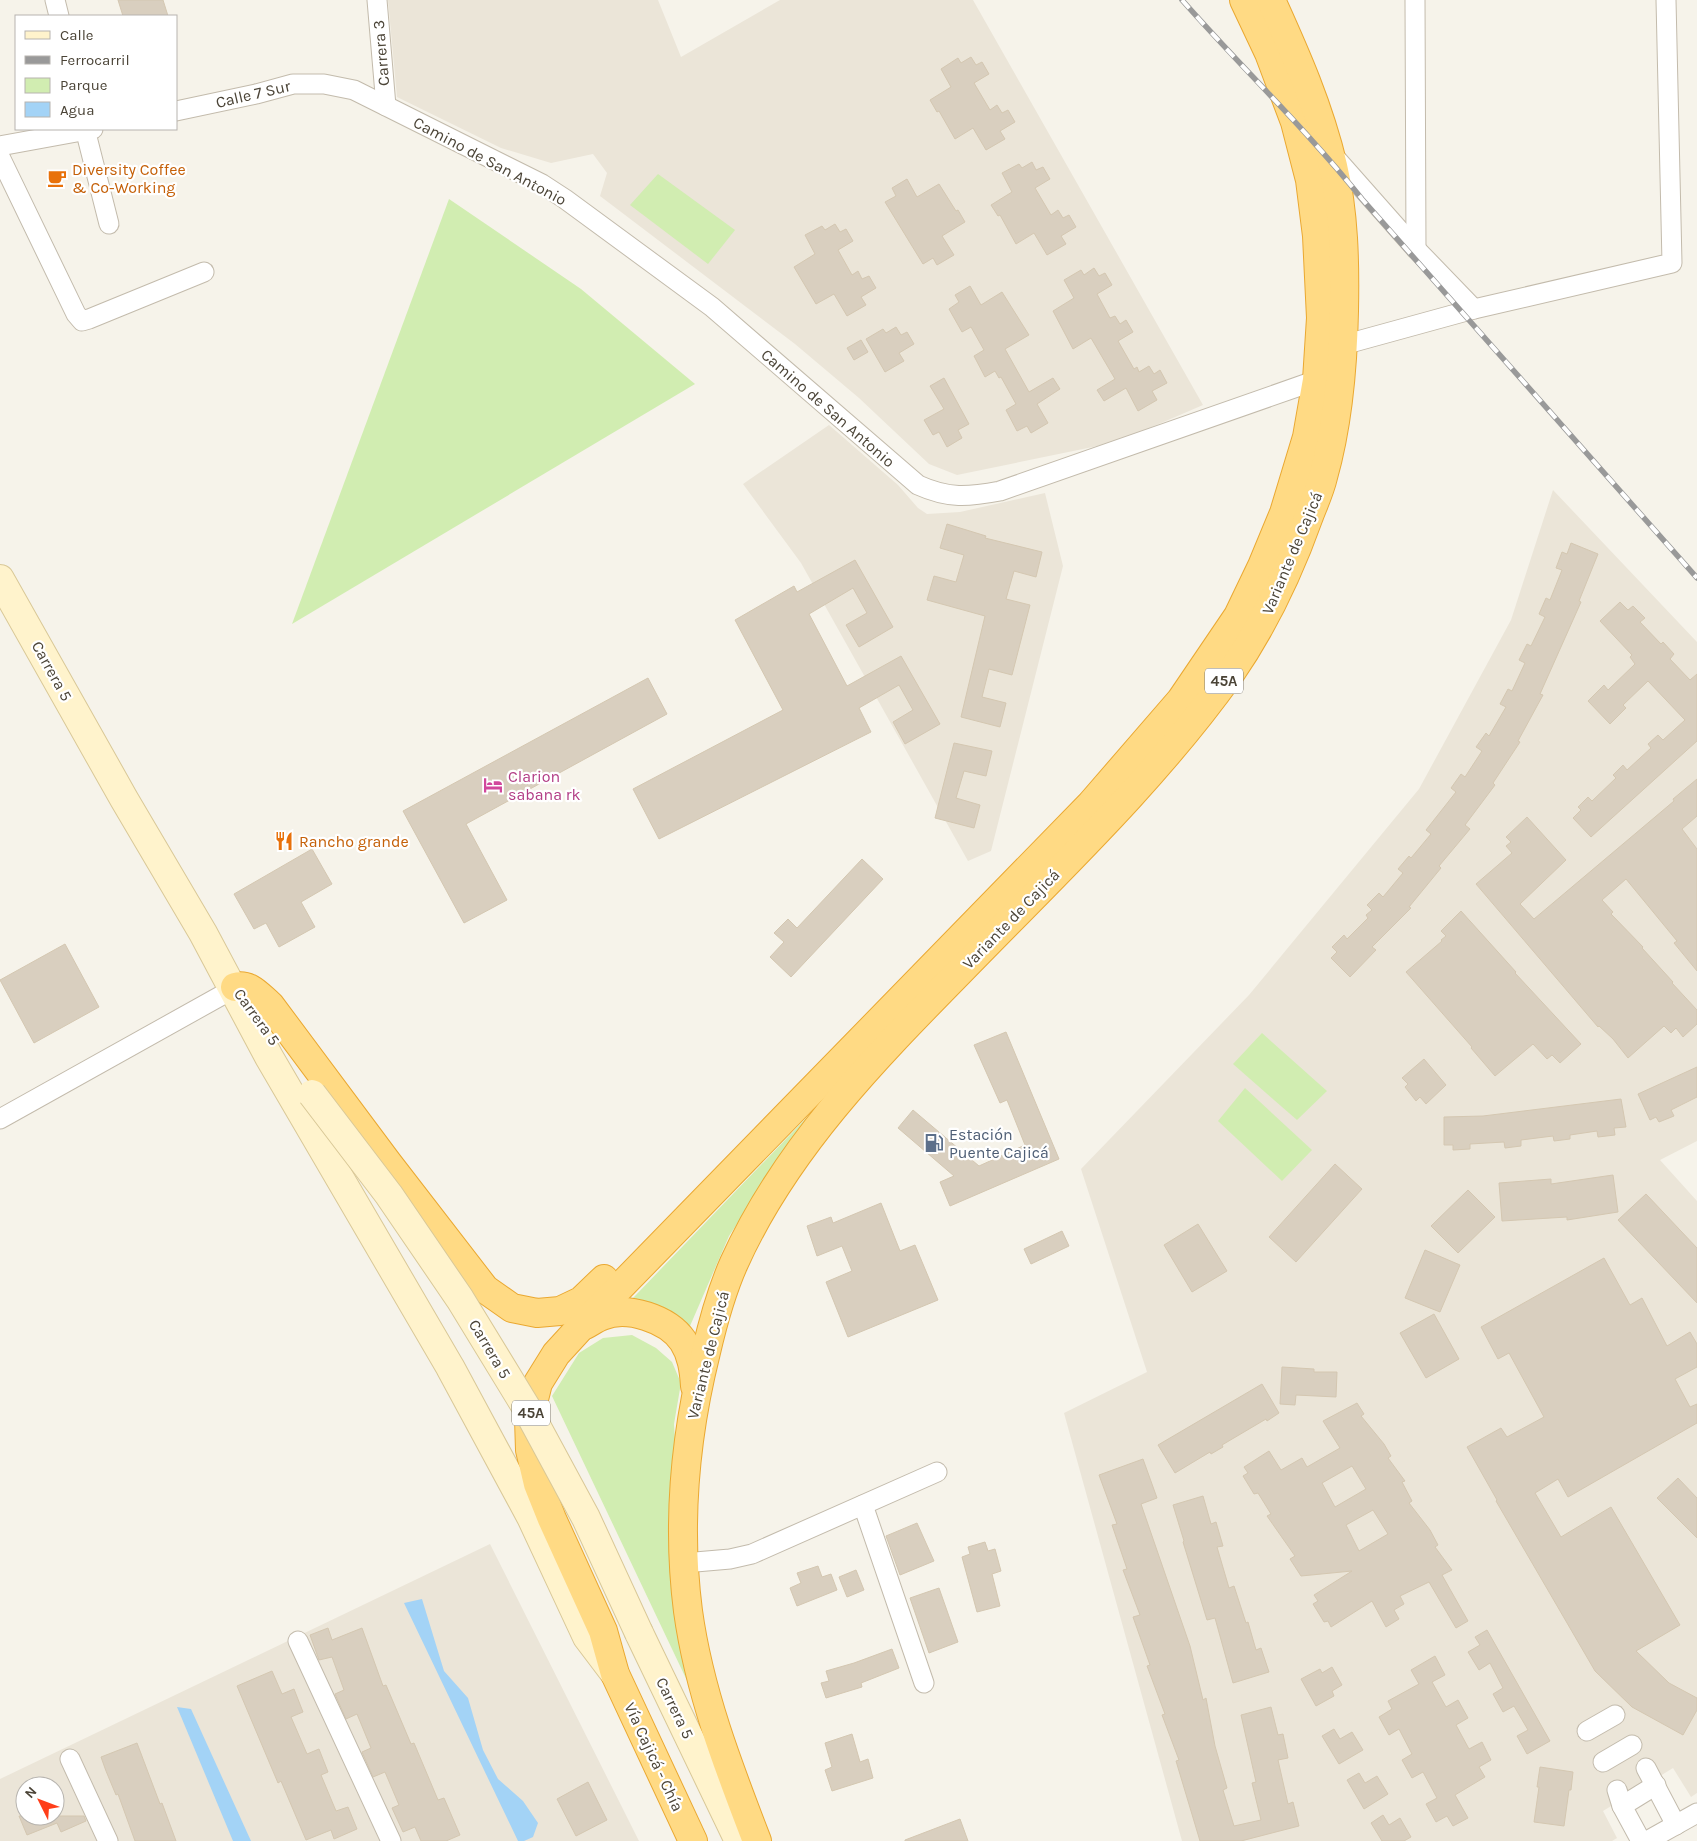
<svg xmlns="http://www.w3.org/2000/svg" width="1697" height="1841" viewBox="0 0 1697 1841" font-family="Karla,sans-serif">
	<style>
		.residential { fill: #ebe5d8; fill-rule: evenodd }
		.green { fill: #d1edb1 }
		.water { fill: #a3d3f6 }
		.building { fill: #d9cfbf; stroke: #d4c7b1; fill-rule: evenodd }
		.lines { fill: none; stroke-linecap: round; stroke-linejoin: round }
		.minor-casing { stroke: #c3bbac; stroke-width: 21 }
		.secondary-casing { stroke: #d9c897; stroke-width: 30 }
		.trunk-casing { stroke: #eaa831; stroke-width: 30 }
		.minor { stroke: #fff; stroke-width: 19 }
		.secondary { stroke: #fff3cc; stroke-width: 28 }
		.trunk { stroke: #ffda84; stroke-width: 28 }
		.rail-casing { stroke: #999; stroke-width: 5.5 }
		.rail { stroke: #fff; stroke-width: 4; stroke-dasharray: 11; stroke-linecap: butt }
		.secondary-bridge-casing { stroke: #d9c897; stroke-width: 30; stroke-linecap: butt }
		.secondary-bridge { stroke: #fff3cc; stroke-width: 28 }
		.labels { text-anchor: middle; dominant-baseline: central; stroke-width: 4.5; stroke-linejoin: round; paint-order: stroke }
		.shield { fill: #fff; stroke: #817c73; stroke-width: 1 }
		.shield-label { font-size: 15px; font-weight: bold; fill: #4b4437 }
		.street-label { font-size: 16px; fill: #4b4437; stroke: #fff }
		.food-label { font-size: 16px; fill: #c56008; stroke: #fff; text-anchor: start }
		.hotel-label { font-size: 16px; fill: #b23c85; stroke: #fff; text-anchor: start }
		.service-label { font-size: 16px; fill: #4e5e75; stroke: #fff; text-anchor: start }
	</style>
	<rect width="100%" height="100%" fill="#f6f3ea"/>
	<!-- residential -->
	<g class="residential">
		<polygon points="388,0 658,0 681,57 780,0 973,0 1203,405 1117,442 957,475 929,464 859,398 795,344 600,196 607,173 593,154 551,163 501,148 397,97"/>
		<polygon points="829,425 898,485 918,508 927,514 960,512 1045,493 1063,566 991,851 968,861 801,563 743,484"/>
		<polygon points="1553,490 1697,642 1697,1141 1660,1160 1697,1201 1697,1793 1691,1797 1673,1768 1603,1811 1617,1838 1612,1841 1182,1841 1064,1413 1147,1372 1081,1169 1249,995 1419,789 1511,620"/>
		<path d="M490,1544L639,1841H0V1779ZM25,1786H55V1816H25Z"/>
	</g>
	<!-- green -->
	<g class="green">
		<polygon points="658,174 735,230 708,264 630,205"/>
		<polygon points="449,199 581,289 695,384 292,624"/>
		<polygon points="1262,1033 1327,1091 1297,1120 1233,1064"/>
		<polygon points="1245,1088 1312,1150 1282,1181 1218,1121"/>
		<polygon points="810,1114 729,1236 690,1326 661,1308 633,1298"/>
		<polygon points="632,1335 656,1348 672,1362 681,1383 674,1424 691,1689 552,1396 579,1353 603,1338"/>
	</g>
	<!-- water -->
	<g class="water">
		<polygon points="422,1599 444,1671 468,1698 483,1750 498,1779 523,1801 538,1823 533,1837 524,1841 518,1841 404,1603"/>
		<polygon points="177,1707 191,1709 251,1841 233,1841"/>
	</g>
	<!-- building -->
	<g class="building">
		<polygon points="118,0 163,0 168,16 123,16"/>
		<polygon points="971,57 976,65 982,62 989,74 974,83 990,110 997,105 1002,113 1008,110 1015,122 1000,131 1005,139 986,150 973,128 955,139 939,111 937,112 930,100 951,87 941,69 958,58 961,63"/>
		<polygon points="1032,162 1036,170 1043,167 1050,179 1035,188 1051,215 1058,210 1063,218 1069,215 1076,227 1061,236 1066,244 1047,255 1034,233 1016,244 1000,215 998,216 991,205 1012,192 1002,173 1019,164 1022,168"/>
		<polygon points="907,179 917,197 939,184 956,211 958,210 965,222 942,236 954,255 937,265 933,258 923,264 885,202 896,196 892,188"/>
		<polygon points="835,224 840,232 846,229 853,241 838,250 852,275 858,271 862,279 869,276 876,288 861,297 866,305 847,316 834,294 816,304 794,267 815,254 805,235 822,226 825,230"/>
		<polygon points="1094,268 1099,276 1105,273 1112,285 1097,294 1110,318 1115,316 1120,324 1126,320 1133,332 1118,341 1134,369 1137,367 1139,372 1149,366 1154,374 1160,370 1167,383 1152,391 1157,400 1138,411 1126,388 1104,401 1097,390 1115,379 1091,338 1073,349 1053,311 1074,298 1064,280 1081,270 1084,275"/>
		<polygon points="970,286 981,305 1002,292 1029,335 1005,349 1029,392 1053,378 1060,389 1037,404 1048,423 1031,433 1027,426 1017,431 1006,410 1016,404 1001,377 999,378 995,371 985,377 974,356 984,350 971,327 962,332 949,309 959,302 955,295"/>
		<polygon points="896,327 901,335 907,332 914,344 899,353 904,361 885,372 866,339 883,329 886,333"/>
		<polygon points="861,340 868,352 854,360 847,348"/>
		<polygon points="944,378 969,424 958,430 962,438 947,447 939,432 933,435 924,420 944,409 930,386"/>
		<polygon points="947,524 986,536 985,538 1042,552 1036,577 1014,571 1006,599 1030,605 1012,675 989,669 982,697 1006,703 1000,727 961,717 985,616 927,600 934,576 956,582 964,555 940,548"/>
		<polygon points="1571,543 1598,554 1579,601 1581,602 1540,694 1543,695 1518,741 1520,742 1493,783 1495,785 1465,825 1470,829 1439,866 1441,868 1409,907 1411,908 1372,947 1376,950 1350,977 1331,958 1337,952 1332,947 1344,935 1347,939 1368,918 1366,915 1372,910 1367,905 1379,893 1383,897 1403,873 1398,869 1409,856 1411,858 1431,834 1426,830 1456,792 1451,788 1461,774 1465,777 1482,751 1476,747 1486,733 1489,736 1506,707 1500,704 1508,689 1512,691 1525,663 1519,660 1527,644 1531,646 1545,617 1539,614 1546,598 1550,600 1562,570 1556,568 1562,552 1567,554"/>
		<polygon points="855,560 893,627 859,647 846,625 867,613 853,588 809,614 847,686 901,656 940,724 905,744 893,722 913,710 899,685 859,708 871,732 659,839 633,789 783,710 735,620 794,586 797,592"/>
		<polygon points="1620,602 1628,610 1633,606 1645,618 1640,622 1661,644 1663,642 1674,654 1670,659 1690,680 1697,674 1697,741 1591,837 1573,818 1581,810 1578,807 1588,797 1592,801 1616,778 1613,775 1623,765 1627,770 1651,748 1648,744 1658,735 1663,740 1685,720 1648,681 1623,705 1626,708 1610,724 1588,701 1604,685 1608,690 1635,664 1630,657 1632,655 1600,621"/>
		<polygon points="648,678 667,714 466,824 507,900 464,923 403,811"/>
		<polygon points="954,743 992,751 986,776 964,771 956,798 980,805 974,828 935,818"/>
		<polygon points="1697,779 1697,816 1682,829 1697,849 1697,971 1674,943 1677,941 1626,879 1602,900 1613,912 1611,914 1643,947 1642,948 1673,982 1672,983 1697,1010 1697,1024 1683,1037 1676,1028 1671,1033 1664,1026 1628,1058 1613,1039 1599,1026 1598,1027 1476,884 1512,853 1506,846 1511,842 1506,837 1527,817 1566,860 1520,904 1534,919 1674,801 1673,799"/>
		<polygon points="312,849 332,884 301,902 315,927 279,947 266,923 254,929 234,894"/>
		<polygon points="862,859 883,879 791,977 770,957 784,942 774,933 788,919 797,928"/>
		<polygon points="1461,911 1516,972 1515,973 1581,1044 1560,1063 1552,1055 1547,1059 1533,1044 1495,1076 1471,1048 1472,1047 1406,972 1442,941 1441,940 1446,936 1441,931"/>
		<polygon points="65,944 99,1007 34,1043 0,980"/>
		<polygon points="1006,1032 1059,1159 950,1206 940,1182 954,1176 898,1128 913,1110 979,1166 1025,1145 1007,1100 1000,1103 974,1045"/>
		<polygon points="1424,1059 1446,1085 1426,1104 1420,1097 1416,1101 1405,1087 1408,1084 1402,1078"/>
		<polygon points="1697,1067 1697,1097 1671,1110 1674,1116 1659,1122 1656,1117 1650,1120 1638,1094"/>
		<polygon points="1621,1099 1626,1127 1614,1128 1615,1135 1598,1137 1597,1131 1570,1135 1570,1139 1554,1141 1553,1136 1521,1140 1521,1146 1505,1148 1504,1142 1470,1144 1470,1149 1453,1150 1453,1145 1444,1145 1444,1117 1483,1116"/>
		<polygon points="1335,1164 1362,1189 1296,1262 1269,1237"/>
		<polygon points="1613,1175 1618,1212 1567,1220 1567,1217 1502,1221 1499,1183 1551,1179 1551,1184"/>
		<polygon points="1468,1190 1495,1217 1458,1253 1431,1226"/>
		<polygon points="1646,1194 1697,1248 1697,1303 1618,1220"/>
		<polygon points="881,1203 900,1251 915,1245 938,1300 848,1337 826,1282 852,1271 842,1246 817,1256 807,1226 831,1217 833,1223"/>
		<polygon points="1198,1224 1227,1271 1192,1292 1164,1245"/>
		<polygon points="1062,1231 1069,1246 1031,1264 1024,1249"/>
		<polygon points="1425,1250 1460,1265 1440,1312 1405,1298"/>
		<polygon points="1604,1258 1630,1305 1642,1298 1667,1346 1690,1332 1697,1344 1697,1367 1675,1379 1690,1407 1697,1404 1697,1423 1568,1497 1558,1479 1535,1493 1561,1537 1611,1507 1680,1625 1636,1651 1669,1683 1697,1698 1697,1710 1683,1735 1632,1707 1595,1671 1496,1501 1497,1500 1467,1447 1501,1428 1507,1437 1544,1417 1509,1353 1498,1359 1481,1327"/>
		<polygon points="1434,1314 1459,1359 1426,1378 1400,1333"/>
		<polygon points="1282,1367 1314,1369 1314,1372 1337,1372 1336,1397 1296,1395 1295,1405 1280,1404"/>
		<polygon points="1262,1384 1279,1413 1267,1421 1266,1419 1222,1445 1223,1447 1211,1454 1210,1452 1175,1473 1158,1445"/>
		<path d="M1357,1403L1364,1414L1361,1416L1384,1444L1391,1456L1388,1458L1405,1481L1402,1482L1412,1501L1409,1503L1430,1530L1438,1545L1435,1547L1452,1570L1442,1575L1468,1621L1456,1628L1429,1582L1400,1596L1404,1604L1394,1610L1399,1619L1386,1627L1372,1601L1331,1627L1328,1621L1324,1622L1313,1604L1318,1601L1314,1595L1352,1571L1301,1576L1290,1559L1295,1556L1267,1516L1271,1514L1258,1493L1254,1494L1243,1476L1248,1473L1244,1467L1269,1451L1281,1470L1302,1458L1307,1467L1340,1448L1323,1421ZM1352,1466L1366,1489L1335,1507L1322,1483ZM1373,1510L1388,1534L1359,1551L1346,1525Z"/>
		<polygon points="1143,1459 1157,1498 1141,1504 1190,1646 1203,1700 1206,1698 1215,1746 1227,1788 1223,1790 1234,1826 1261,1820 1252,1783 1256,1782 1241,1715 1271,1707 1278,1735 1283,1734 1288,1758 1278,1760 1288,1804 1293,1802 1299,1826 1241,1841 1200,1841 1176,1761 1179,1760 1162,1715 1165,1714 1147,1666 1150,1665 1133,1617 1140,1615 1123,1570 1127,1569 1112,1525 1117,1524 1099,1475"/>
		<polygon points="1678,1478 1697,1498 1697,1538 1657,1498"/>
		<polygon points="1203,1496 1211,1524 1216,1522 1223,1546 1217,1547 1229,1588 1234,1586 1246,1623 1248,1622 1256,1650 1261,1648 1269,1672 1233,1683 1215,1618 1207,1620 1183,1542 1184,1541 1173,1505"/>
		<polygon points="917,1523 934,1561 900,1575 886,1536"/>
		<polygon points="985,1542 988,1551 995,1549 1001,1571 992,1574 1000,1606 977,1612 962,1557 970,1554 968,1547"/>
		<polygon points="818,1566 822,1577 831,1574 837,1590 797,1606 790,1588 801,1583 797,1573"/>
		<polygon points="856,1570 864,1590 847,1597 839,1577"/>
		<polygon points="939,1588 958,1642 929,1653 910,1598"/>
		<polygon points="328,1628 332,1640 362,1628 383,1686 386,1685 411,1744 414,1743 438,1800 444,1798 460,1835 446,1841 421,1841 415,1827 403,1832 392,1808 399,1805 385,1772 373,1777 362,1752 371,1748 357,1714 346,1719 335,1694 344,1690 332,1657 319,1660 310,1635"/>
		<polygon points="1487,1630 1550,1741 1527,1754 1517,1736 1528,1730 1514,1706 1503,1712 1493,1694 1503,1688 1490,1663 1479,1670 1468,1652 1480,1645 1475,1637"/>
		<polygon points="892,1649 899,1668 861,1683 862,1687 826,1698 821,1683 829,1681 826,1671 854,1663"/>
		<polygon points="1435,1656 1445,1675 1432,1682 1446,1707 1458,1700 1468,1718 1456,1725 1469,1749 1482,1742 1491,1760 1479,1767 1485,1777 1455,1795 1468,1818 1453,1826 1447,1816 1436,1822 1426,1804 1437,1798 1423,1772 1412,1778 1402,1760 1412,1754 1399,1729 1389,1735 1379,1717 1392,1709 1388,1701 1419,1684 1411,1670"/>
		<polygon points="1332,1667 1342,1685 1332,1691 1334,1696 1316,1706 1301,1679 1320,1669 1322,1673"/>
		<polygon points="272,1671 282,1694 294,1689 303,1712 291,1717 307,1754 319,1749 328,1772 321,1775 336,1811 348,1807 357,1829 334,1839 331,1830 306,1840 281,1781 278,1783 237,1686"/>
		<polygon points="1334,1729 1340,1739 1352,1732 1363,1750 1339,1764 1322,1736"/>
		<polygon points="852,1734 860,1762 868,1759 873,1778 832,1791 825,1770 832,1767 825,1743"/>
		<polygon points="137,1743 160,1804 162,1803 176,1841 135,1841 118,1794 116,1795 106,1771 101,1757"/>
		<polygon points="1540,1767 1573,1772 1571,1790 1569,1790 1564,1826 1534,1822 1539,1787 1537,1787"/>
		<polygon points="1359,1773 1365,1783 1377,1776 1388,1794 1364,1809 1347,1780"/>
		<polygon points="588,1782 607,1820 576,1836 557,1799"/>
		<polygon points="1383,1815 1389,1825 1400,1818 1411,1837 1404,1841 1382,1841 1371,1823"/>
		<polygon points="19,1816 84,1816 86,1821 61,1832 57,1823 27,1835"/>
		<polygon points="960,1819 968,1841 905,1841 905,1840"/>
	</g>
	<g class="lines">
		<!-- minor casing -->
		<g class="minor-casing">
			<g id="minor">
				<polyline points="55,0 59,16"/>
				<polyline points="377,0 386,106"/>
				<polyline points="1415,0 1416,249"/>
				<path d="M176,111L256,94L293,84H324L354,90L542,184L565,199L712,307L918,485C949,499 968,497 1000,491L1317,380"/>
				<polyline points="85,129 109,224"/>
				<polyline points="0,146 93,129"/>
				<polyline points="1332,154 1416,249 1474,309"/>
				<polyline points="0,157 76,314 82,321 89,319 204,272"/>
				<polyline points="1343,345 1474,309 1672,263 1666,0"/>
				<polyline points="0,1119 233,989"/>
				<polyline points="863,1505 924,1683"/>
				<polyline points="684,1563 730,1559 752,1554 937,1472"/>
				<polyline points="298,1641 391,1841"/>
				<polyline points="1587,1731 1615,1715"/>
				<polyline points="70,1759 108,1841"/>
				<polyline points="1603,1762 1632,1745"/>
				<polyline points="1646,1768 1676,1825"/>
				<polyline points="1617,1790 1622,1806 1641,1841"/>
				<polyline points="1622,1806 1656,1785"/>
				<polyline points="1647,1841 1697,1813"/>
			</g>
		</g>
		<!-- secondary casing -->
		<g class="secondary-casing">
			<g id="secondary">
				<polyline points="0,579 124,799 203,933 269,1057 450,1367 531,1517 587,1637 615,1674"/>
				<polyline points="639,1633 739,1841"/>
			</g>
		</g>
		<!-- trunk casing -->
		<g class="trunk-casing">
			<g id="trunk">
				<path d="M235,987C250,983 259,996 270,1005L387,1162L485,1289L512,1308L537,1313L560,1311L581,1301L604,1279"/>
				<path d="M585,1325C591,1322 596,1318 602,1316C627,1305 668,1319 683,1341C692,1355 694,1370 695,1386"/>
				<polyline points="693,1841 615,1674 603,1631 552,1519 538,1484 530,1450 529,1419 538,1383 556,1354 578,1330 1091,804 1181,700 1238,616 1262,566 1284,513 1307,437 1317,380 1321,318 1317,236 1310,180 1295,122 1269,53 1244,0"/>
				<path d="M757,1841C728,1766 699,1691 688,1611C677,1525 685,1436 706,1352C713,1322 721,1292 734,1263C789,1141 886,1047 978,953C1066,863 1157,776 1230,674C1264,625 1289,572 1309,516C1314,503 1320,490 1323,477C1338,424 1343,366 1344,311C1345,263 1344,213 1333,166C1319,107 1296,55 1271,0"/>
			</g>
		</g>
		<!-- minor -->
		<use href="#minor" class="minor"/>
		<!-- secondary -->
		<use href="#secondary" class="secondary"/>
		<!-- trunk -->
		<use href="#trunk" class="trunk"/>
		<!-- rail casing -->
		<g class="rail-casing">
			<path id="rail" d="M1182,0C1241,67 1306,129 1362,199L1697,578"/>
		</g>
		<!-- rail -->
		<use href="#rail" class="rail"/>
		<!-- secondary-bridge casing -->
		<g class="secondary-bridge-casing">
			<polyline id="secondary-bridge" points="312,1094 389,1195 460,1299 526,1407 586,1518 639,1633"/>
		</g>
		<!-- secondary-bridge -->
		<use href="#secondary-bridge" class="secondary-bridge"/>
	</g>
	<!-- icons -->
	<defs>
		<g id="cafe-bare" transform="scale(1.5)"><path d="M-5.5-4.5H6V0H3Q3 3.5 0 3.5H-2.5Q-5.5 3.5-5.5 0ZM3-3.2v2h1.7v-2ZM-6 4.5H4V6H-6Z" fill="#e8710a" stroke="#fff" stroke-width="2.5" paint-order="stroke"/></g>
		<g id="hotel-bare" transform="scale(1.5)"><path d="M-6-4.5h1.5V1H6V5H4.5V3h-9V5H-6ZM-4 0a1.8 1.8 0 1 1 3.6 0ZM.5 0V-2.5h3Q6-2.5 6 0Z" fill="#d1479c" stroke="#fff" stroke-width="2.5" paint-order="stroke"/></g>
		<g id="restaurant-bare" transform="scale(1.5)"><path d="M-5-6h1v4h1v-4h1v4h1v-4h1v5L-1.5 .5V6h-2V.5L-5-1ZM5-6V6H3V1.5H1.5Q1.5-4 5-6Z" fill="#e8710a" stroke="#fff" stroke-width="2.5" paint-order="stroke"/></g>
		<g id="fuel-bare" transform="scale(1.5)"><path d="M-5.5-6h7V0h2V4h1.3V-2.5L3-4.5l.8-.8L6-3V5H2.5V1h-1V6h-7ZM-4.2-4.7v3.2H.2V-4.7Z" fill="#5c6f8a" stroke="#fff" stroke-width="2.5" paint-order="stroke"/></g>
	</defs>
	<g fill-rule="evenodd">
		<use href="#cafe-bare" x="57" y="178"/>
		<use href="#hotel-bare" x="493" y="785"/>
		<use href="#restaurant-bare" x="284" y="841"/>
		<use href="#fuel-bare" x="934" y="1143"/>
	</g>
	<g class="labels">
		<!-- shield labels -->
		<g class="shield">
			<rect x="1205" y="668.5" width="38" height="25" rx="4"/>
			<rect x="512" y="1400.5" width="38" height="25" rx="4"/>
		</g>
		<g class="shield-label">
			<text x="1224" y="681">45A</text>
			<text x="531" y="1413">45A</text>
		</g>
		<!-- street labels -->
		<g class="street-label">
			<text transform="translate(381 53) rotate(-95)">Carrera 3</text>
			<text transform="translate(253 94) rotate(-13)">Calle 7 Sur</text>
			<text transform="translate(490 161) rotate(28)">Camino de San Antonio</text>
			<text transform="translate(828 408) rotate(41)">Camino de San Antonio</text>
			<text transform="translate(1292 553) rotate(-67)">Variante de Cajicá</text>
			<text transform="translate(52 671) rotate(61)">Carrera 5</text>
			<text transform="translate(1011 919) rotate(-46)">Variante de Cajicá</text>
			<text transform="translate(257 1017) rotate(54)">Carrera 5</text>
			<text transform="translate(490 1349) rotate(59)">Carrera 5</text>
			<text transform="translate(708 1355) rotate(-76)">Variante de Cajicá</text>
			<text transform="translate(675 1708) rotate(64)">Carrera 5</text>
			<text transform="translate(654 1757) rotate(65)">Vía Cajicá - Chía</text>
		</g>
		<!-- food labels -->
		<g class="food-label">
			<text x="72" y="169">Diversity Coffee<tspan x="72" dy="18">&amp; Co-Working</tspan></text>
			<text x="299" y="841">Rancho grande</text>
		</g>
		<!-- hotel labels -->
		<g class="hotel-label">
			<text x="508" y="776">Clarion<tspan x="508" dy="18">sabana rk</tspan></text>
		</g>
		<!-- service labels -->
		<g class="service-label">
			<text x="949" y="1134">Estación<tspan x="949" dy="18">Puente Cajicá</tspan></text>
		</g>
	</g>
	<!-- legend -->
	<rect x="15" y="15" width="162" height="115" fill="#ffffff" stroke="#b7b4af"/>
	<rect x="25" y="31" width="25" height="8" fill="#fff3cc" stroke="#b7b4af"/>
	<text x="60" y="40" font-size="15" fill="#4b4437">Calle</text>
	<rect x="25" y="56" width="25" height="8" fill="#999999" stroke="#b7b4af"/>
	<text x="60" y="65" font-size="15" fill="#4b4437">Ferrocarril</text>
	<rect x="25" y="78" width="25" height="15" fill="#d1edb1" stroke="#b7b4af"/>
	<text x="60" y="90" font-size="15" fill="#4b4437">Parque</text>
	<rect x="25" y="102" width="25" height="15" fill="#a3d3f6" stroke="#b7b4af"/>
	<text x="60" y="115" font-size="15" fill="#4b4437">Agua</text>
	<!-- north arrow -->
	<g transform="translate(40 1801) rotate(312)"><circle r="24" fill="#ffffff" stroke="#b7b4af"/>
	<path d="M0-4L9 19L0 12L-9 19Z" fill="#ff3e19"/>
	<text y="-8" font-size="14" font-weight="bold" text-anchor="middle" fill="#4b4437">N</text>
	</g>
</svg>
